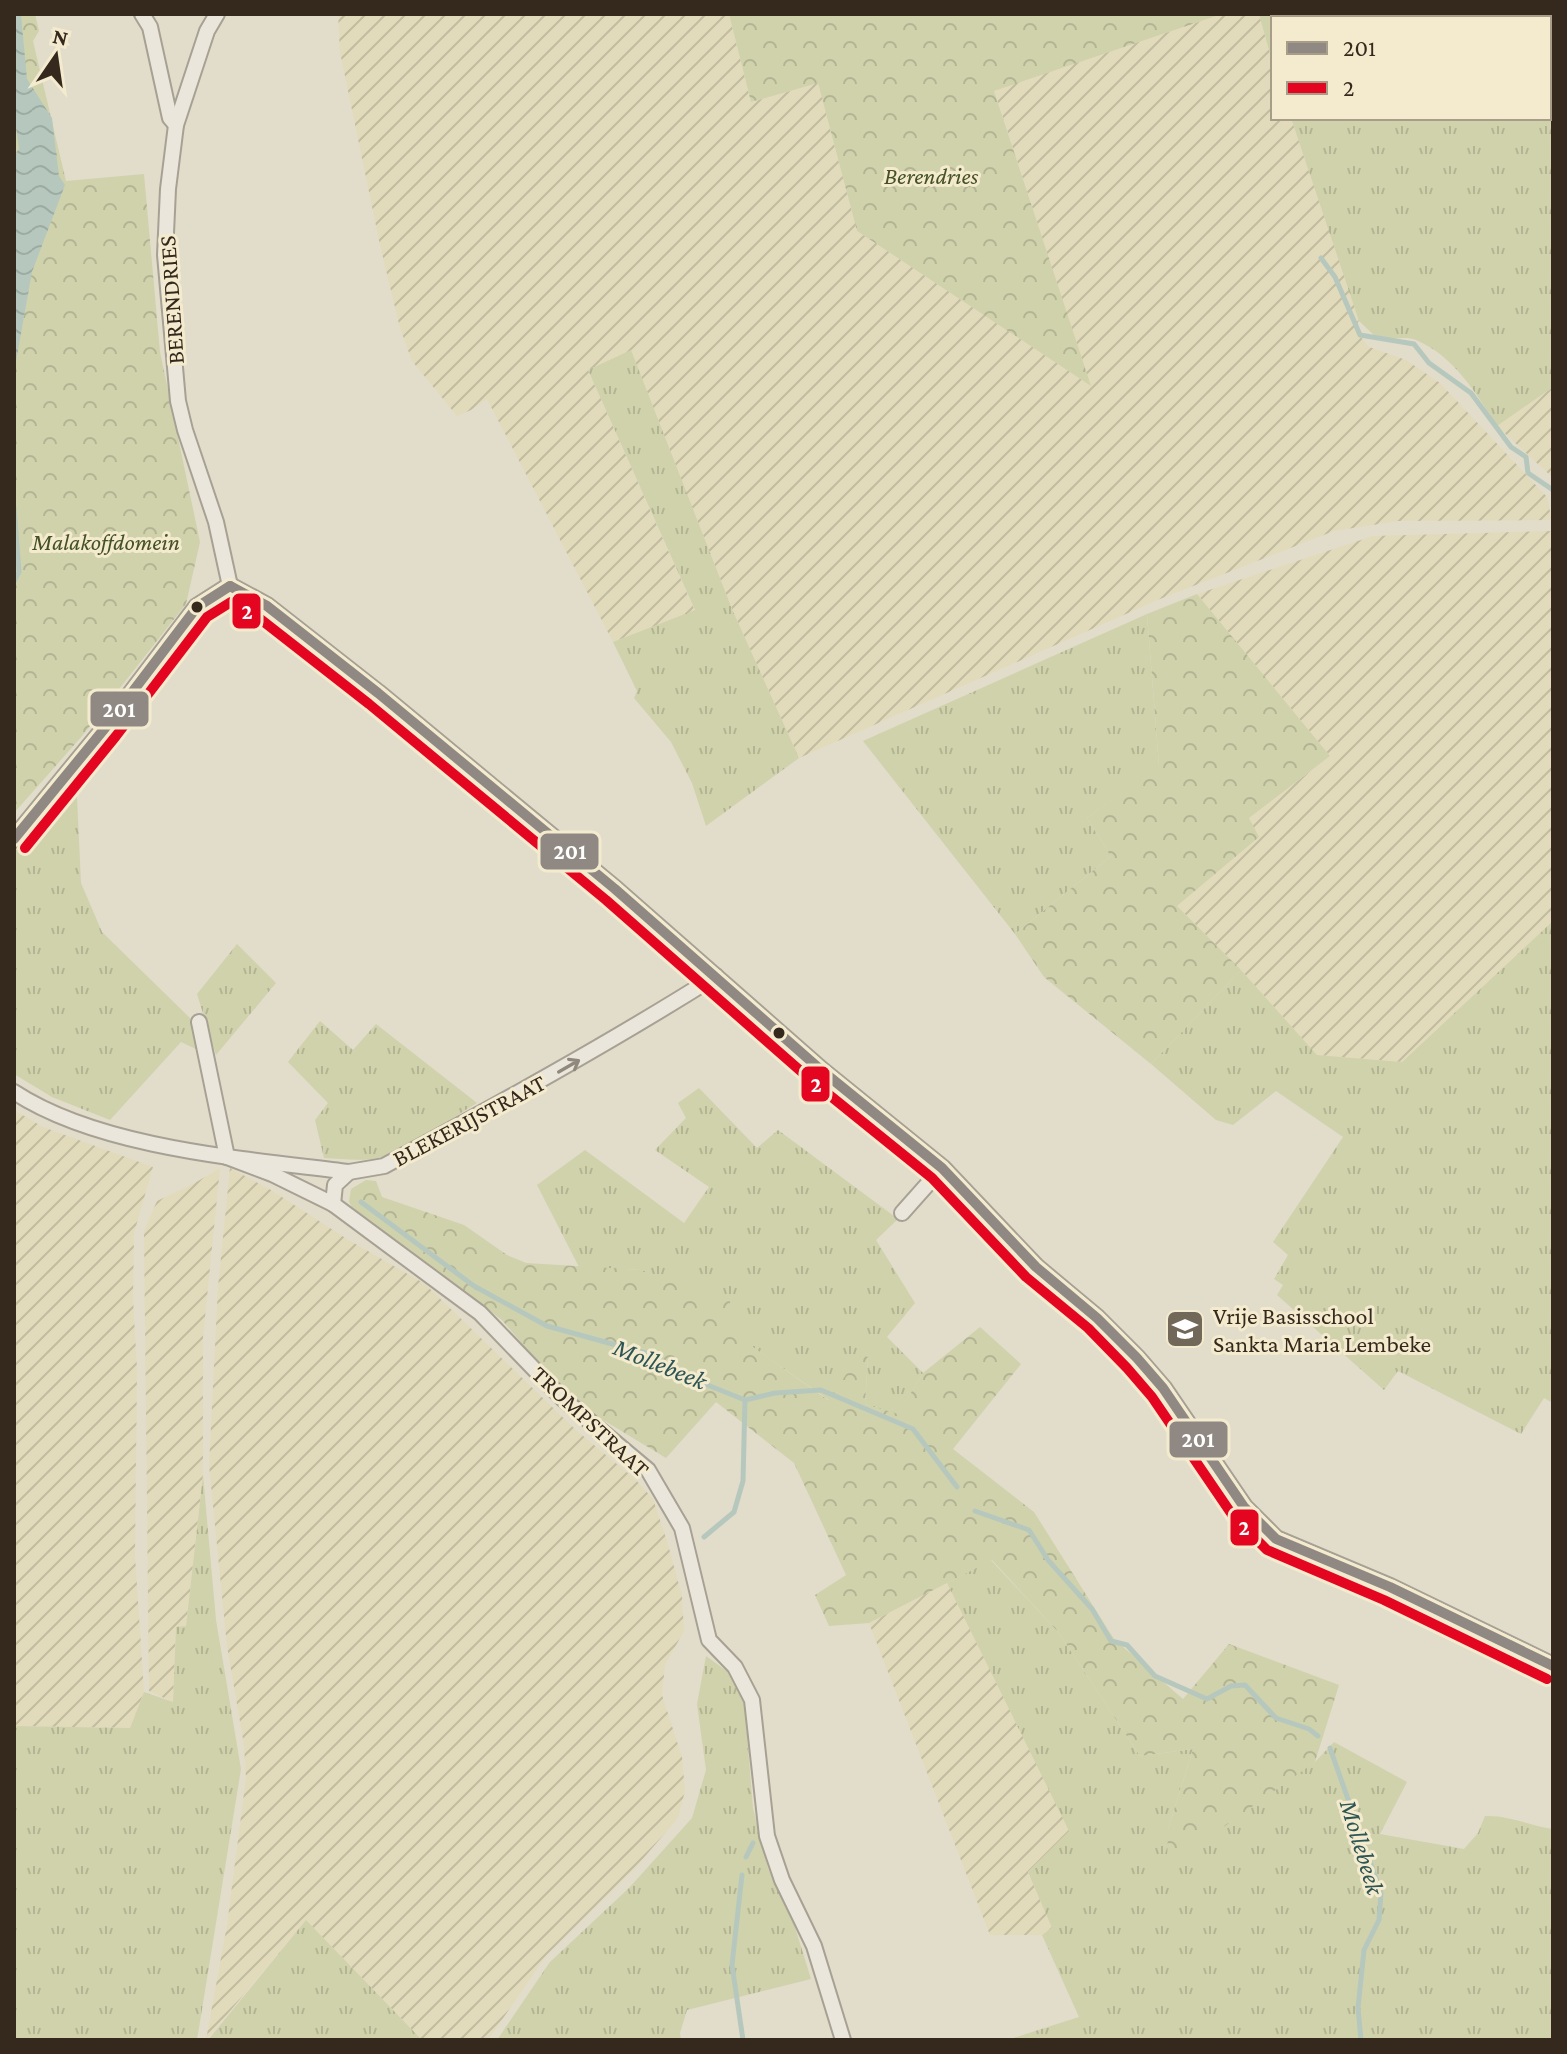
<svg xmlns="http://www.w3.org/2000/svg" width="1567" height="2054" viewBox="0 0 1567 2054" font-family="'Crimson Pro',serif">
	<style>
		.farmland { fill: url(#farmland-furrows) }
		.grass { fill: url(#grass-tufts) }
		.forest { fill: url(#forest-crowns) }
		.water { fill: url(#water-waves) }
		.lines { fill: none; stroke-linecap: round; stroke-linejoin: round }
		.stream { stroke: #b6c8bd; stroke-width: 5 }
		.minor-casing { stroke: #a7a194; stroke-width: 18 }
		.tertiary-casing { stroke: #a7a194; stroke-width: 20 }
		.minor { stroke: #eae6dc; stroke-width: 14 }
		.tertiary { stroke: #eae6dc; stroke-width: 16 }
		.bus-1-casing { stroke: #f4ebcf; stroke-width: 16 }
		.bus-2-casing { stroke: #f4ebcf; stroke-width: 16 }
		.bus-1 { stroke: #908983; stroke-width: 10 }
		.bus-2 { stroke: #e40521; stroke-width: 10 }
		.oneway { stroke: #90887c }
		.bus-dot { fill: #35291d; stroke: #f4ebcf; stroke-width: 3 }
		.labels { text-anchor: middle; dominant-baseline: central; stroke-width: 6; stroke-linejoin: round; paint-order: stroke }
		.park-label { font-size: 24px; font-style: italic; fill: #445124; stroke: #f4ebcf }
		.street-label { font-size: 24px; fill: #35291d; stroke: #f4ebcf }
		.poi-label { font-size: 24px; fill: #35291d; stroke: #f4ebcf; text-anchor: start }
		.water-label { font-size: 26px; font-style: italic; fill: #2c5553; stroke: #f4ebcf }
		.line-badge { stroke: #f4ebcf; stroke-width: 3 }
		.badge-label { font-size: 22px; text-anchor: middle; font-weight: bold; fill: #fff }
	</style>
	<defs>
		<pattern id="farmland-furrows" width="10" height="10" patternUnits="userSpaceOnUse" patternTransform="scale(2)"><rect width="10" height="10" fill="#e2dbbb"/><path d="M-1 1l2-2M0 10L10 0M9 11l2-2" fill="none" stroke="#c2bca0"/></pattern>
		<pattern id="grass-tufts" width="24" height="20" patternUnits="userSpaceOnUse" patternTransform="scale(2)"><rect width="24" height="20" fill="#d0d2ac"/><path d="M3 7l-1-3M5 7V3M7 7l1-3M15 17l-1-3M17 17v-4M19 17l1-3" fill="none" stroke="#b3b494"/></pattern>
		<pattern id="forest-crowns" width="20" height="18" patternUnits="userSpaceOnUse" patternTransform="scale(2)"><rect width="20" height="18" fill="#d0d2ac"/><path d="M2 6a3 3 0 1 1 6 0M12 15a3 3 0 1 1 6 0" fill="none" stroke="#b3b494"/></pattern>
		<pattern id="water-waves" width="16" height="10" patternUnits="userSpaceOnUse" patternTransform="scale(2)"><rect width="16" height="10" fill="#b6c8bd"/><path d="M0 5q4-4 8 0t8 0" fill="none" stroke="#9daca2"/></pattern>
	</defs>
	<rect width="100%" height="100%" fill="#e2dcca"/>
	<!-- farmland -->
	<g class="farmland">
		<polygon points="338,14 729,14 751,102 818,83 857,231 1090,385 994,90 1222,14 1259,14 1273,65 1273,118 1291,118 1359,320 1355,330 1369,347 1406,360 1440,383 1548,498 1551,520 1398,521 1334,531 1160,599 799,758 732,609 631,351 588,370 695,611 613,642 487,399 471,410 457,416 412,361 400,328 380,245 340,52"/>
		<polygon points="1553,387 1553,478 1497,426"/>
		<polygon points="1553,531 1553,921 1402,1062 1317,1055 1241,970 1177,906 1258,838 1249,818 1330,756 1197,594 1373,536"/>
		<polygon points="14,1110 43,1127 153,1167 134,1233 133,1299 137,1369 135,1556 144,1692 130,1728 14,1726"/>
		<polygon points="220,1168 203,1337 203,1475 186,1627 176,1627 173,1702 149,1691 144,1231 157,1201 193,1184"/>
		<polygon points="230,1168 271,1190 347,1239 425,1284 576,1430 636,1480 653,1499 667,1541 682,1596 684,1631 665,1665 662,1695 682,1757 685,1791 678,1818 636,1867 546,1956 488,2040 422,2040 306,1920 206,2040 227,1925 246,1778 244,1745 227,1646 209,1465 218,1287"/>
		<polygon points="947,1583 1070,1831 1028,1872 1052,1928 1042,1935 990,1935 869,1623"/>
	</g>
	<!-- grass -->
	<g class="grass">
		<path d="M1259,14H1553V387L1497,426C1476,393 1454,356 1416,340C1407,336 1390,339 1379,340L1359,321L1291,118H1549V18H1273V65Z"/>
		<polygon points="631,350 732,609 799,758 706,826 692,783 671,742 634,698 637,691 613,642 695,610 588,370"/>
		<polygon points="1147,614 1159,766 1087,818 1111,856 1015,934 863,741"/>
		<polygon points="76,776 81,883 102,932 190,1018 200,1051 181,1042 110,1120 52,1097 14,1074 14,853"/>
		<polygon points="1553,921 1553,1403 1544,1398 1521,1434 1398,1371 1384,1390 1277,1295 1283,1285 1274,1279 1288,1255 1273,1242 1343,1137 1276,1091 1233,1125 1216,1120 1151,1064 1241,970 1317,1055 1402,1062"/>
		<polygon points="237,944 276,983 216,1055 197,994"/>
		<path d="M320,1021L353,1050L376,1024L477,1103C447,1121 415,1147 382,1157C364,1162 343,1159 324,1158L315,1120L328,1103L288,1062Z"/>
		<polygon points="699,1088 757,1148 778,1130 898,1219 876,1240 915,1303 887,1337 923,1373 898,1415 865,1404 868,1357 829,1400 641,1270 579,1267 537,1185 585,1150 684,1223 709,1187 655,1150 686,1118 678,1103"/>
		<polygon points="203,1475 216,1620 241,1769 197,2040 14,2040 14,1726 130,1728 144,1692 173,1702 176,1627 186,1626"/>
		<path d="M991,1560L1059,1633L1140,1756L1193,1749L1168,1829L1315,1762L1334,1742L1407,1782L1380,1834L1464,1849L1478,1833L1485,1816C1509,1815 1530,1826 1553,1829V2040H1007L1079,2017L1042,1935L1052,1928L1028,1872L1069,1831L947,1583Z"/>
		<polygon points="706,1656 728,1672 744,1698 753,1808 768,1868 794,1924 811,1979 687,2010 680,2033 681,2040 497,2040 550,1962 629,1888 692,1818 706,1770 697,1704"/>
		<polygon points="306,1920 422,2040 208,2040"/>
	</g>
	<!-- forest -->
	<g class="forest">
		<polygon points="14,14 35,14 39,31 33,41 66,181 144,174 160,352 200,542 186,604 83,735 14,813"/>
		<polygon points="729,14 1222,14 994,91 1091,386 857,231 818,83 751,102"/>
		<polygon points="1197,594 1330,756 1249,818 1259,837 1177,906 1241,970 1151,1064 1044,977 1015,934 1111,856 1087,818 1159,765 1147,614"/>
		<polygon points="366,1180 376,1181 382,1197 464,1225 507,1255 526,1263 641,1270 729,1299 743,1340 828,1400 860,1355 868,1357 865,1404 898,1414 923,1373 980,1327 1021,1364 953,1449 1034,1512 1114,1639 1183,1699 1229,1644 1339,1685 1315,1762 1167,1867 1168,1829 1193,1749 1140,1756 1059,1633 992,1560 869,1623 829,1626 815,1595 846,1575 794,1463 716,1402 666,1458 595,1415 557,1385 502,1320 352,1207 349,1202 351,1189"/>
	</g>
	<!-- water -->
	<polygon class="water" points="14,14 21,14 27,79 52,118 59,176 65,185 32,272 14,373 14,155 19,149 14,114"/>
	<g class="lines">
		<!-- stream -->
		<g class="stream">
			<polyline points="1321,258 1335,277 1360,335 1414,344 1429,363 1471,393 1511,447 1526,457 1528,473 1553,490"/>
			<polyline points="14,507 19,572 14,582"/>
			<polyline points="361,1202 474,1286 547,1326 649,1354 695,1380 745,1400 775,1393 821,1390 913,1429 957,1487"/>
			<polyline points="975,1511 1029,1530 1048,1560 1092,1609 1111,1641 1127,1645 1155,1676 1207,1699 1231,1686 1245,1685 1276,1718 1309,1729 1318,1736"/>
			<polyline points="704,1537 734,1512 743,1481 745,1400"/>
			<polyline points="1330,1748 1381,1893 1379,1920 1364,1950 1358,2008 1361,2040"/>
			<polyline points="746,1857 753,1843"/>
			<polyline points="742,1875 732,1965 743,2040"/>
		</g>
		<!-- minor casing -->
		<g class="minor-casing">
			<g id="minor">
				<polyline points="142,14 150,27 170,118 176,125"/>
				<polyline points="217,14 207,31 176,125 168,189 165,255 178,401 185,430 216,522 230,586"/>
				<polyline points="199,1022 227,1157"/>
				<path d="M14,1092C101,1149 247,1159 349,1172L384,1166C497,1105 608,1044 716,976"/>
				<polyline points="227,1157 272,1174 333,1204 480,1313 562,1398 648,1470 682,1528 709,1640 735,1667 752,1700 767,1836 782,1880 814,1946 843,2040"/>
				<polyline points="333,1204 335,1185 349,1172"/>
				<polyline points="902,1213 942,1168"/>
			</g>
		</g>
		<!-- tertiary casing -->
		<g class="tertiary-casing">
			<polyline id="tertiary" points="14,839 105,728 197,607 230,586 267,606 378,693 615,889 821,1070 942,1168 1036,1267 1097,1318 1137,1358 1163,1388 1244,1507 1276,1539 1390,1587 1553,1666"/>
		</g>
		<!-- minor -->
		<use href="#minor" class="minor"/>
		<!-- tertiary -->
		<use href="#tertiary" class="tertiary"/>
		<!-- bus-1 casing -->
		<g class="bus-1-casing">
			<g id="bus-1">
				<polyline points="230,586 267,606 378,693 615,889 821,1070 942,1168 1036,1267 1097,1318 1137,1358 1163,1388 1244,1507 1276,1539 1390,1587 1553,1666"/>
				<polyline points="14,839 105,728 197,607 230,586"/>
			</g>
		</g>
		<!-- bus-2 casing -->
		<g class="bus-2-casing">
			<polyline id="bus-2" points="25,848 116,736 207,617 231,602 259,618 369,704 606,900 812,1081 932,1178 1026,1277 1088,1328 1127,1368 1152,1397 1233,1516 1267,1550 1384,1600 1547,1679"/>
		</g>
		<!-- bus-1 -->
		<use href="#bus-1" class="bus-1"/>
		<!-- bus-2 -->
		<use href="#bus-2" class="bus-2"/>
	</g>
	<!-- one-way arrows -->
	<defs><path id="oneway-shaft" d="M-6 0H5M1.5-3L5.5 0L1.5 3" fill="none" stroke-width="1.6" stroke-linecap="round" stroke-linejoin="round" transform="scale(2)"/></defs>
	<use class="oneway" href="#oneway-shaft" transform="translate(569 1066) rotate(-30)"/>
	<!-- icons -->
	<defs>
		<g id="school-square" transform="scale(2)"><rect x="-9" y="-9" width="18" height="18" rx="4" fill="#72685a" stroke="#f4ebcf"/><path d="M0-5L7-2L0 1L-7-2ZM-4 1L0 2.5L4 1V4Q0 6-4 4Z" fill="#fff"/></g>
	</defs>
	<g fill-rule="evenodd">
		<use href="#school-square" x="1185" y="1329"/>
	</g>
	<!-- markers -->
	<g class="bus-dot">
		<circle cx="197" cy="607" r="7"/>
		<circle cx="779" cy="1033" r="7"/>
	</g>
	<g class="labels">
		<!-- park labels -->
		<g class="park-label">
			<text x="931" y="175">Berendries</text>
			<text x="106" y="541">Malakoffdomein</text>
		</g>
		<!-- street labels -->
		<g class="street-label">
			<text transform="translate(171 300) rotate(-94)">BERENDRIES</text>
			<text transform="translate(469 1120) rotate(-28)">BLEKERIJSTRAAT</text>
			<text transform="translate(591 1421) rotate(43)">TROMPSTRAAT</text>
		</g>
		<!-- poi labels -->
		<g class="poi-label">
			<text x="1213" y="1315">Vrije Basisschool<tspan x="1213" dy="28">Sankta Maria Lembeke</tspan></text>
		</g>
		<!-- water labels -->
		<g class="water-label">
			<text transform="translate(660 1364) rotate(22)">Mollebeek</text>
			<text transform="translate(1362 1847) rotate(73)">Mollebeek</text>
		</g>
	</g>
	<g class="line-badge">
		<rect x="231" y="592" width="31" height="38" rx="8" fill="#e40521"/>
		<rect x="89" y="690" width="61" height="38" rx="8" fill="#908983"/>
		<rect x="539" y="832" width="61" height="39" rx="8" fill="#908983"/>
		<rect x="800" y="1065" width="31" height="38" rx="8" fill="#e40521"/>
		<rect x="1168" y="1420" width="61" height="39" rx="8" fill="#908983"/>
		<rect x="1229" y="1508" width="31" height="39" rx="8" fill="#e40521"/>
	</g>
	<g class="badge-label">
		<text x="247" y="619">2</text>
		<text x="119" y="717">201</text>
		<text x="570" y="859">201</text>
		<text x="816" y="1092">2</text>
		<text x="1198" y="1447">201</text>
		<text x="1244" y="1535">2</text>
	</g>
	<!-- border -->
	<rect width="1567" height="2054" fill="none" stroke="#35291d" stroke-width="32"/>
	<!-- legend -->
	<rect x="1271" y="16" width="280" height="104" fill="#f4ebcf" stroke="#a89d88" stroke-width="2"/>
	<rect x="1287" y="42" width="40" height="12" fill="#908983" stroke="#a89d88" stroke-width="2"/>
	<text x="1343" y="56" font-size="24" fill="#35291d">201</text>
	<rect x="1287" y="82" width="40" height="12" fill="#e40521" stroke="#a89d88" stroke-width="2"/>
	<text x="1343" y="96" font-size="24" fill="#35291d">2</text>
	<!-- north arrow -->
	<g transform="translate(56 56) rotate(13)" stroke="#f4ebcf" stroke-width="6" paint-order="stroke">
	<path d="M0-6L14 30L0 20L-14 30Z" fill="#35291d"/>
	<text y="-12" font-size="22" font-weight="bold" text-anchor="middle" fill="#35291d">N</text>
	</g>
</svg>
